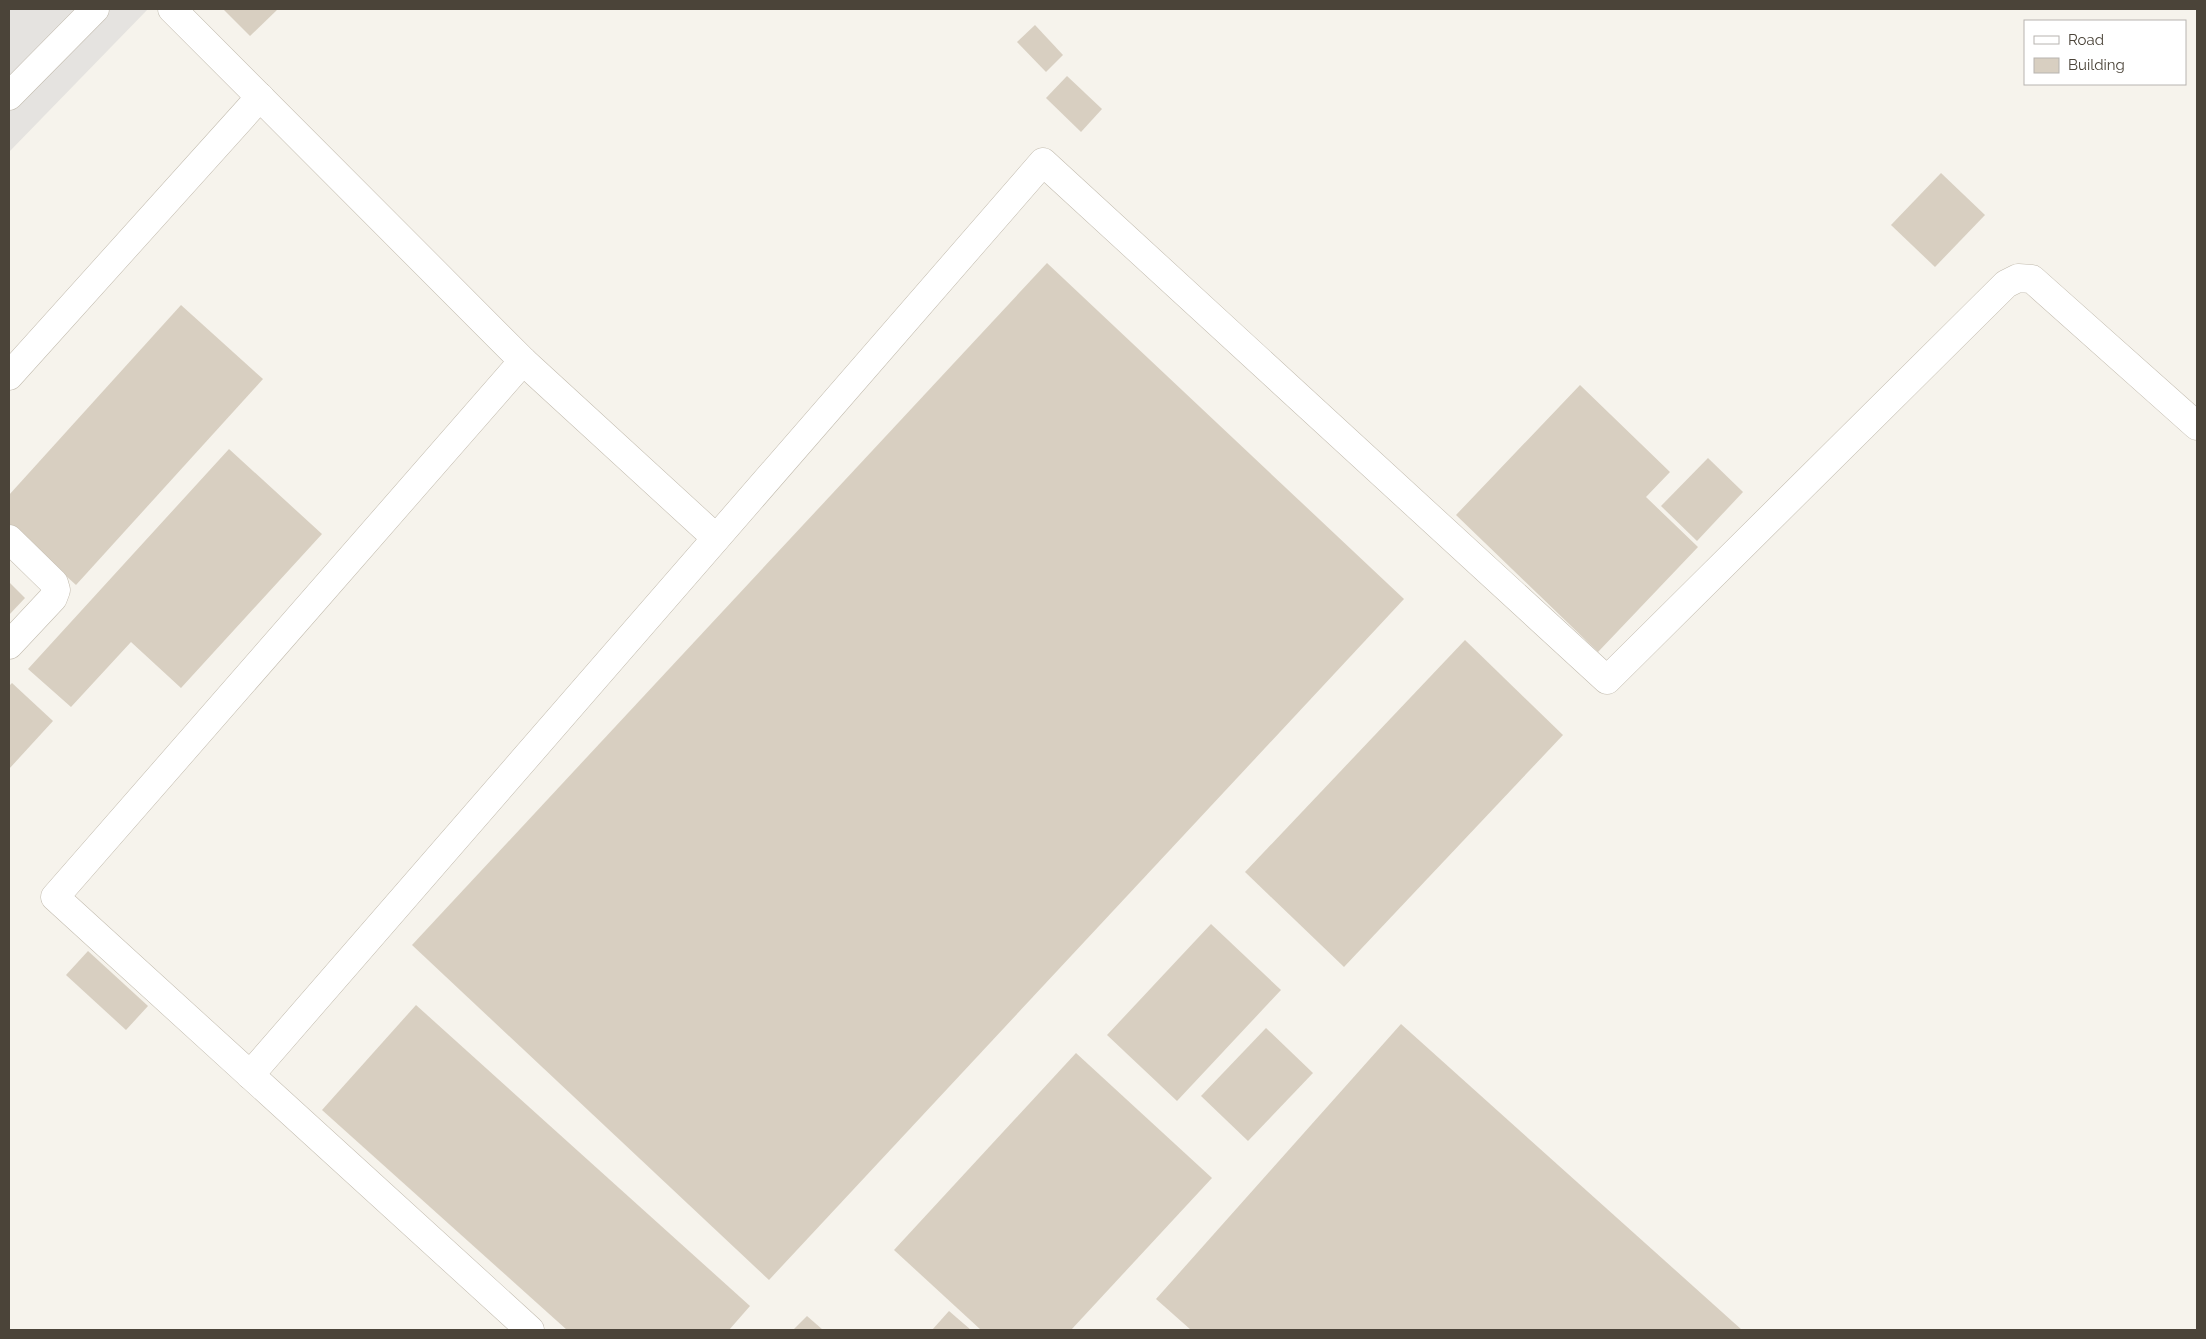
<svg xmlns="http://www.w3.org/2000/svg" width="2206" height="1339" viewBox="0 0 2206 1339" font-family="Raleway,sans-serif">
	<style>
		.parking { fill: #e5e3e0 }
		.building { fill: #d8cfc1 }
		.lines { fill: none; stroke-linecap: round; stroke-linejoin: round }
		.minor-casing { stroke: #c2bbae; stroke-width: 29 }
		.minor { stroke: #fff; stroke-width: 28 }
	</style>
	<rect width="100%" height="100%" fill="#f6f3ec"/>
	<!-- parking -->
	<polygon class="parking" points="9,9 148,9 9,152"/>
	<!-- building -->
	<g class="building">
		<polygon points="223,9 278,9 250,36"/>
		<polygon points="1035,25 1063,55 1046,72 1017,42"/>
		<polygon points="1067,76 1102,109 1081,132 1046,98"/>
		<polygon points="1941,173 1985,215 1935,267 1891,225"/>
		<polygon points="1047,263 1404,599 769,1280 412,945"/>
		<polygon points="181,305 263,379 76,585 9,524 9,495"/>
		<polygon points="1580,385 1670,472 1646,497 1698,547 1598,652 1456,515"/>
		<polygon points="229,449 322,534 181,688 131,642 71,707 28,669"/>
		<polygon points="1708,458 1743,492 1697,541 1661,506"/>
		<polygon points="9,582 25,598 9,615"/>
		<polygon points="1465,640 1563,735 1344,967 1245,872"/>
		<polygon points="12,683 53,721 9,769 9,686"/>
		<polygon points="1211,924 1281,990 1177,1101 1107,1035"/>
		<polygon points="88,951 148,1006 126,1030 66,975"/>
		<polygon points="416,1005 750,1306 729,1330 567,1330 322,1110"/>
		<polygon points="1401,1024 1742,1330 1191,1330 1156,1299"/>
		<polygon points="1266,1028 1313,1073 1248,1141 1201,1096"/>
		<polygon points="1076,1053 1212,1178 1071,1330 981,1330 894,1250"/>
		<polygon points="949,1311 971,1330 932,1330"/>
		<polygon points="807,1316 823,1330 793,1330"/>
	</g>
	<g class="lines">
		<!-- minor casing -->
		<g class="minor-casing">
			<g id="minor">
				<polyline points="172,9 523,361 716,538"/>
				<polyline points="9,96 95,9"/>
				<polyline points="523,361 55,897 530,1330"/>
				<polyline points="9,376 260,97"/>
				<polyline points="9,539 54,583 56,590 53,598 9,645"/>
				<polyline points="250,1075 1043,162 1607,680 2006,284 2018,278 2032,279 2197,426"/>
			</g>
		</g>
		<!-- minor -->
		<use href="#minor" class="minor"/>
	</g>
	<!-- border -->
	<rect width="2206" height="1339" fill="none" stroke="#4b4439" stroke-width="20"/>
	<!-- legend -->
	<rect x="2024" y="20" width="162" height="65" fill="#ffffff" stroke="#b7b4b0"/>
	<rect x="2034" y="36" width="25" height="8" fill="#ffffff" stroke="#b7b4b0"/>
	<text x="2068" y="45" font-size="15" fill="#4b4439">Road</text>
	<rect x="2034" y="58" width="25" height="15" fill="#d8cfc1" stroke="#b7b4b0"/>
	<text x="2068" y="70" font-size="15" fill="#4b4439">Building</text>
</svg>
